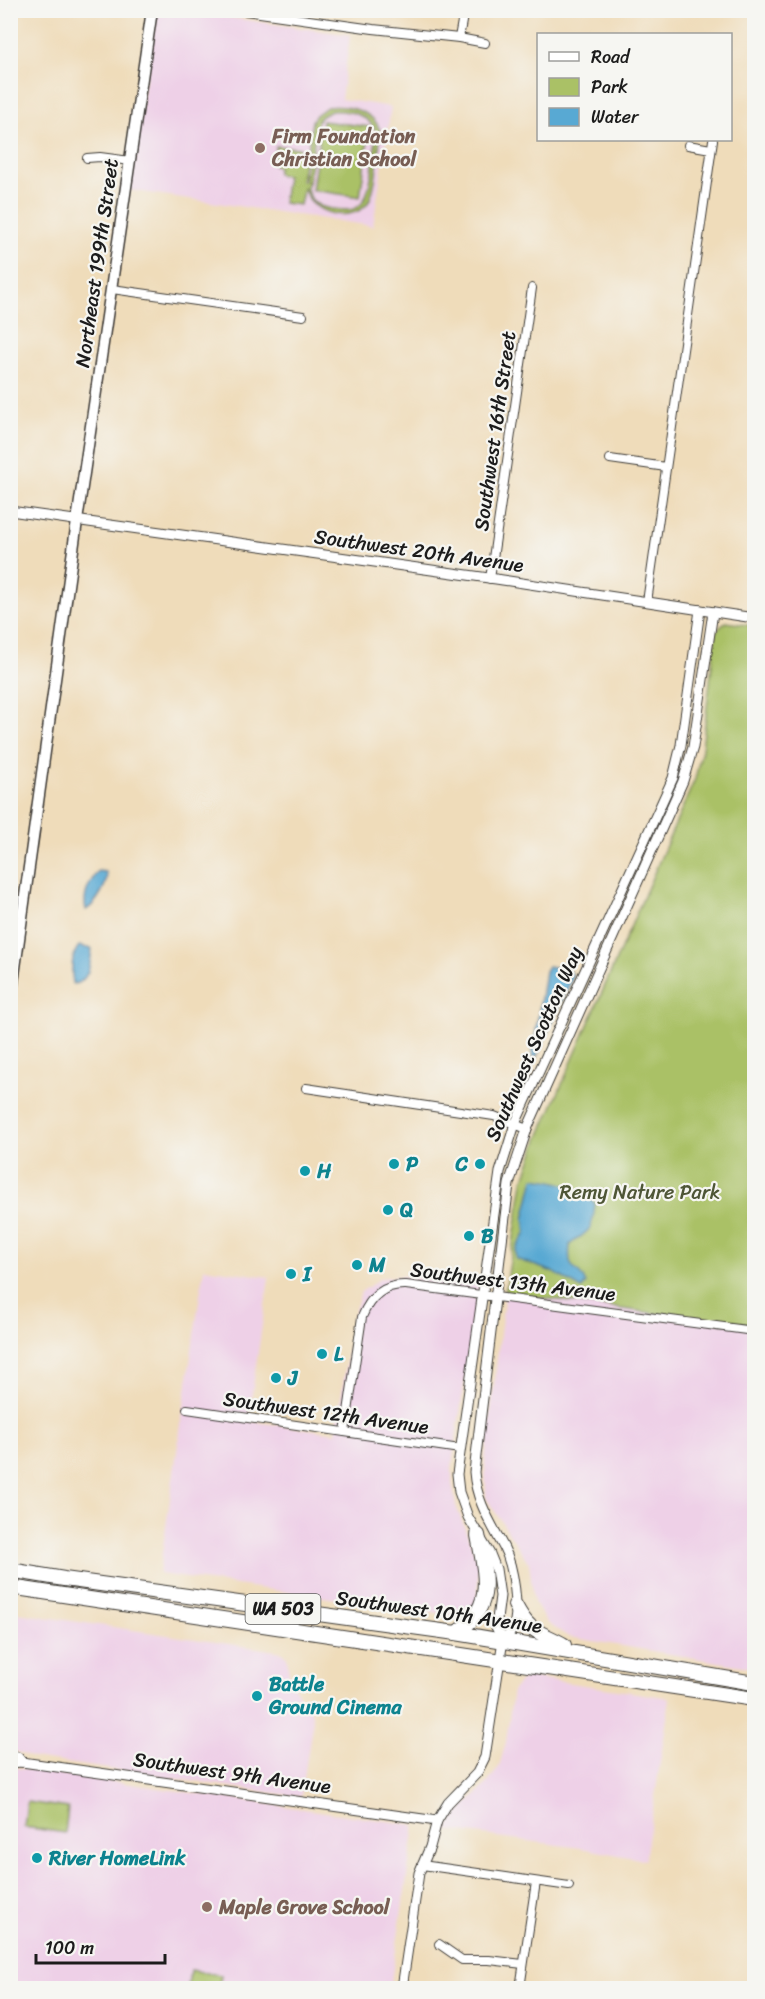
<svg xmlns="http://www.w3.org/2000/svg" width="765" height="1999" viewBox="0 0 765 1999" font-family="Sriracha,sans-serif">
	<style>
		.built { fill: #eed0e7 }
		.green { fill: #aac166; stroke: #636e41; stroke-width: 1.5; fill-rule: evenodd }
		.water { fill: #58a9d3; stroke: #3a6278; stroke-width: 1.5 }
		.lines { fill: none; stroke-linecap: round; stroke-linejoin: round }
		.minor-casing { stroke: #3c3934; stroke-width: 10 }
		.tertiary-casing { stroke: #3c3934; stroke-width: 11 }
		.secondary-casing { stroke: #3c3934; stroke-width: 13 }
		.trunk-casing { stroke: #3c3934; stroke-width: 16 }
		.minor { stroke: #fff; stroke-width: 8 }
		.tertiary { stroke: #fff; stroke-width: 9 }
		.secondary { stroke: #fff; stroke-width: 10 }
		.trunk { stroke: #fff; stroke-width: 14 }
		.education-dot { fill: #8d6e63; stroke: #f6f6f2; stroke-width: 2 }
		.culture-dot { fill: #0f9aa8; stroke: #f6f6f2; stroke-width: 2 }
		.labels { text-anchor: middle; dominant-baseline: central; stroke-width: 4.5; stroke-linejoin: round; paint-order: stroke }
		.shield { fill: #f6f6f2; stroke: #5d5d5c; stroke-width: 1.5 }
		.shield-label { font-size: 18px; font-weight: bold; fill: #1c1c1c }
		.education-label { font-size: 20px; font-weight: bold; fill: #785e54; stroke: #f6f6f2; text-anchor: start }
		.street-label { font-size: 20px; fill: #1c1c1c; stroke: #f6f6f2 }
		.culture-label { font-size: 20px; font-weight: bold; fill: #0d838f; stroke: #f6f6f2; text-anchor: start }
		.park-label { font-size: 20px; fill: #4e5636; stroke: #f6f6f2 }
	</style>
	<rect width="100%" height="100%" fill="#f6f6f2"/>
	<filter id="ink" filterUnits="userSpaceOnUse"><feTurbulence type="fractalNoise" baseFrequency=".0167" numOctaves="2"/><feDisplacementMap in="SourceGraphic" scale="12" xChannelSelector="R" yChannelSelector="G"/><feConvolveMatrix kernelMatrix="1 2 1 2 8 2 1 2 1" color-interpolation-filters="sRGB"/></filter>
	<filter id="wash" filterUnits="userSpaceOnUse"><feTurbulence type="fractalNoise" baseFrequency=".008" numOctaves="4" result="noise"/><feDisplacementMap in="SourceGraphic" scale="24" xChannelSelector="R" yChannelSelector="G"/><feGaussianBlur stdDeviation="1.35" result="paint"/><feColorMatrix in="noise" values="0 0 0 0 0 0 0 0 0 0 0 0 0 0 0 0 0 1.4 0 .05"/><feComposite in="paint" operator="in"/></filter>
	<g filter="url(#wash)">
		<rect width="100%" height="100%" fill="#efdcba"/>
		<!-- built -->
		<g class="built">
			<polygon points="156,11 184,11 350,35 341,99 391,107 373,226 129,190"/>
			<polygon points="204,1268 269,1277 248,1421 336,1433 353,1316 361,1292 381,1278 402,1276 479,1285 452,1465 452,1483 456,1506 478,1562 478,1601 465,1617 159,1574"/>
			<polygon points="505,1293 754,1326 754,1668 569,1637 547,1623 534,1602 529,1563 486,1498 485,1461"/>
			<polygon points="10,1612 283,1652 287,1657 290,1682 311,1711 313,1719 301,1797 33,1758 11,1750"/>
			<polygon points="530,1677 670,1698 645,1860 581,1848 447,1830 455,1816 487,1784 499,1767 506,1742 513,1690 523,1679"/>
			<polygon points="11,1767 415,1825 390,1988 11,1988"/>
		</g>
		<!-- green -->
		<g class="green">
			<path d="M327,107C348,105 372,110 380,130C380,147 376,192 367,204C350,224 308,214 304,186L300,205L283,203L287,176L277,174L278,167L273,166L276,146L299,148L305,156L301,181H304L312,121L316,115ZM331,111C349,110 370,114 376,133C375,149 372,197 359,206C351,212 341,210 332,209C319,207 311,203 307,190L317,122L320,117Z"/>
			<polygon points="322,121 370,127 360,197 312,190"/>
			<polygon points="726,622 754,626 754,1327 505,1293 523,1182 539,1137 695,779 702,749 716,631"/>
			<polygon points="27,1802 68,1808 65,1833 24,1827"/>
			<polygon points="190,1970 221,1975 219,1988 188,1988"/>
		</g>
		<!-- water -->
		<g class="water">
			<path d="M98,871L106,872C110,883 95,905 86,910C82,895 90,882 98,871Z"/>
			<path d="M79,946L92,949C90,963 90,982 73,984C71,972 71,955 79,946Z"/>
			<polygon points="548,966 568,970 572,974 572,979 536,1058 532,1057 545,971"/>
			<path d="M534,1178C555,1181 582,1186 595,1204C592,1231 591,1230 570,1244C567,1276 577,1263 586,1283L582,1289L553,1272L516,1259V1249L526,1232L524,1219Z"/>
		</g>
	</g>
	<g filter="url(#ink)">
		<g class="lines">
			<!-- minor casing -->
			<g class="minor-casing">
				<g id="minor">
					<polyline points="238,10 373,29 459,38 485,43"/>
					<polyline points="459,38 464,10"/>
					<polyline points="688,145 711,149"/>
					<polyline points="87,158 100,157 130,161"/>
					<polyline points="112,289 303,316"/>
					<polyline points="610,459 666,467"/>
					<polyline points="490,579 532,288"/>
					<polyline points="647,602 713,140"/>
					<polyline points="306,1088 494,1116 527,1129"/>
					<polyline points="187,1409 460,1449"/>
					<path d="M345,1432L362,1317C370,1297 384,1284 406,1285L754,1331"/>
					<polyline points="422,1865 569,1886"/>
					<polyline points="439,1944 462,1960 489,1960 523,1964"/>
					<polyline points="520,1988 536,1882"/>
				</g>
			</g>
			<!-- tertiary casing -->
			<g class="tertiary-casing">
				<g id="tertiary">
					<polyline points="10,511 496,579 754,618"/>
					<path d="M503,1640C506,1637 511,1633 512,1630C521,1612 513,1565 504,1548C491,1523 476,1501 474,1472L509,1184L527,1129L683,781L693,747L713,612"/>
					<polyline points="10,1755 18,1757 22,1762"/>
					<polyline points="10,1763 22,1762 437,1821"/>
					<polyline points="402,1988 419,1873 430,1847 437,1821 448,1803 477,1773 485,1757 503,1640 496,1627 500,1596 496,1569 490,1554 468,1517 459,1492 457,1474 500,1172 515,1124 673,778 681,745 700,610"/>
				</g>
			</g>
			<!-- secondary casing -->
			<g class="secondary-casing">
				<polyline id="secondary" points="10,1004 77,521 152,10"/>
			</g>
			<!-- trunk casing -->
			<g class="trunk-casing">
				<g id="trunk">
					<polyline points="10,1570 64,1579 456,1633 754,1683"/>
					<polyline points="10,1587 754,1699"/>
					<path d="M515,1605C531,1635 538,1630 564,1645"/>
					<path d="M456,1633C496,1607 485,1575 478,1535"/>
				</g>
			</g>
			<!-- minor -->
			<use href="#minor" class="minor"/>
			<!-- tertiary -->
			<use href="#tertiary" class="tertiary"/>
			<!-- secondary -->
			<use href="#secondary" class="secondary"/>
			<!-- trunk -->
			<use href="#trunk" class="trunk"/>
		</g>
	</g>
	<!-- markers -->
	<g class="education-dot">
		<circle cx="260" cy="148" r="6"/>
		<circle cx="207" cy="1907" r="6"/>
	</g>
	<g class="culture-dot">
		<circle cx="394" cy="1164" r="6"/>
		<circle cx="480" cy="1164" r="6"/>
		<circle cx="305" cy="1171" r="6"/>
		<circle cx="388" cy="1210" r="6"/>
		<circle cx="469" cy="1236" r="6"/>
		<circle cx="357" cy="1265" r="6"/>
		<circle cx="291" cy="1274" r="6"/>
		<circle cx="322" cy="1354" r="6"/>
		<circle cx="276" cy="1378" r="6"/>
		<circle cx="257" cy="1696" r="6"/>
		<circle cx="37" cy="1858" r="6"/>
	</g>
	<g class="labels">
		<!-- shield labels -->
		<rect class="shield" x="245.5" y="1594" width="75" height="30" rx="4.5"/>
		<g class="shield-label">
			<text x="283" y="1609">WA 503</text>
		</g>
		<!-- education labels -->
		<g class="education-label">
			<text x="272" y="136">Firm Foundation<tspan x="272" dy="23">Christian School</tspan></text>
			<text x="219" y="1907">Maple Grove School</text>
		</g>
		<!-- street labels -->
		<g class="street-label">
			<text transform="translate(97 263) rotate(-82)">Northeast 199th Street</text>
			<text transform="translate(495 431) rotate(-82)">Southwest 16th Street</text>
			<text transform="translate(419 551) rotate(8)">Southwest 20th Avenue</text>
			<text transform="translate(534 1044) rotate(-66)">Southwest Scotton Way</text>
			<text transform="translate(513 1282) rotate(7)">Southwest 13th Avenue</text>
			<text transform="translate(326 1413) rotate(8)">Southwest 12th Avenue</text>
			<text transform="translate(439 1612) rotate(8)">Southwest 10th Avenue</text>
			<text transform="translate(232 1773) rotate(8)">Southwest 9th Avenue</text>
		</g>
		<!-- culture labels -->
		<g class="culture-label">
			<text x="406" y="1164">P</text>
			<text x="468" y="1164" text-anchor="end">C</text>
			<text x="317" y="1171">H</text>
			<text x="400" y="1210">Q</text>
			<text x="481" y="1236">B</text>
			<text x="369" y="1265">M</text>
			<text x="303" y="1274">I</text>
			<text x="334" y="1354">L</text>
			<text x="288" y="1378">J</text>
			<text x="269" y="1684">Battle<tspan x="269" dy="23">Ground Cinema</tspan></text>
			<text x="49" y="1858">River HomeLink</text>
		</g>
		<!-- park labels -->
		<g class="park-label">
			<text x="640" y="1192">Remy Nature Park</text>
		</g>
	</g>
	<!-- margin -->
	<rect width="765" height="1999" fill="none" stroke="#f6f6f2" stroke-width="36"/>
	<!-- legend -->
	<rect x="537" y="33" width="195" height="108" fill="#f6f6f2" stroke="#9f9f9c" stroke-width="1.5"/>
	<rect x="549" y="52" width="30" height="9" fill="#ffffff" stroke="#9f9f9c" stroke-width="1.5"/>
	<text x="591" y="63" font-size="18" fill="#1c1c1c">Road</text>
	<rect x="549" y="78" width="30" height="18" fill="#aac166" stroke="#9f9f9c" stroke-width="1.5"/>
	<text x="591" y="93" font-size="18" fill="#1c1c1c">Park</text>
	<rect x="549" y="108" width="30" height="18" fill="#58a9d3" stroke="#9f9f9c" stroke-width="1.5"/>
	<text x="591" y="123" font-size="18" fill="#1c1c1c">Water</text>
	<!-- scale -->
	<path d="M36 1954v9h129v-9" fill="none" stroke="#1c1c1c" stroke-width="3"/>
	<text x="45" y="1954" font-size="18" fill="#1c1c1c" stroke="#f6f6f2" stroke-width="4.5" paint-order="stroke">100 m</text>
</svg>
